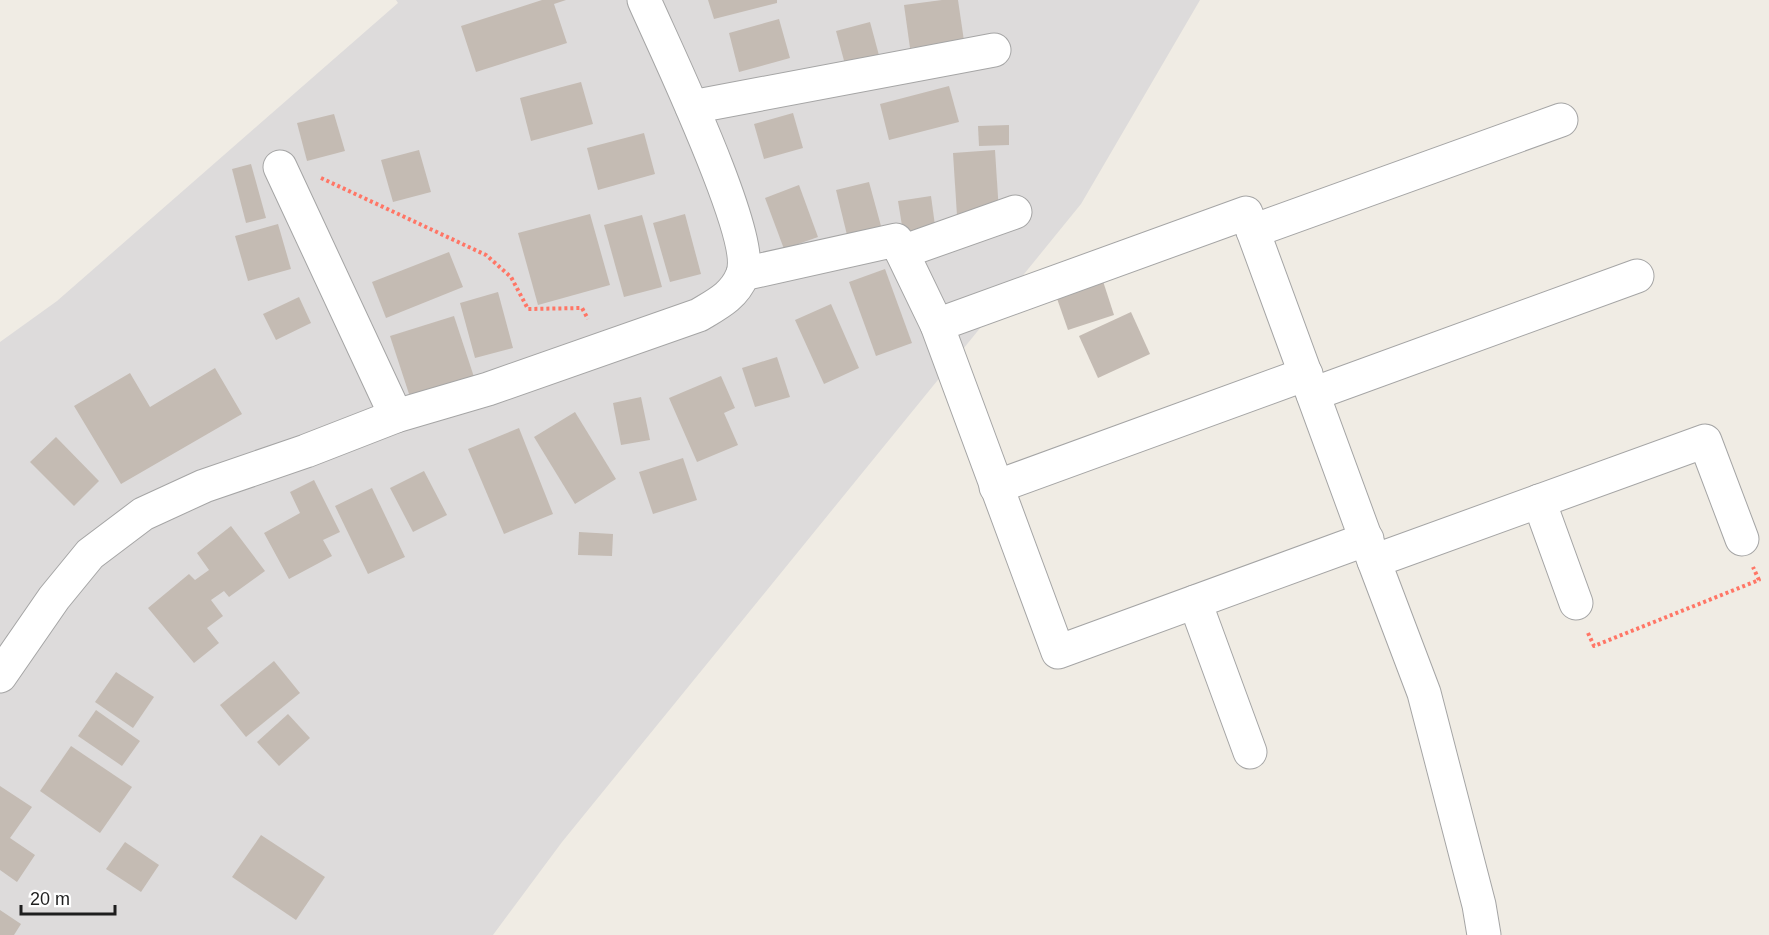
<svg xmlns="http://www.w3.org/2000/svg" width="1769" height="935" viewBox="0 0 1769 935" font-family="Helvetica,sans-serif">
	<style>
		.residential { fill: #dddbdb }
		.building { fill: #c4bbb3 }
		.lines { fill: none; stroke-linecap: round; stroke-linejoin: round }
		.street-casing { stroke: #a5a5a5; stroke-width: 35 }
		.path { stroke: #ff7666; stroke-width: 4; stroke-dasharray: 3 3; stroke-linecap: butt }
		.street { stroke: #fff; stroke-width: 33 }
	</style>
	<rect width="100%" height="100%" fill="#f0ece4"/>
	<!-- residential -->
	<polygon class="residential" points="396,0 1200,0 1081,204 562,842 493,935 0,935 0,342 57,301 398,3"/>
	<!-- building -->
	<g class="building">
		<polygon points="542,0 566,0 554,4 567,43 476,72 461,26"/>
		<polygon points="708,0 777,0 777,3 714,19"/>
		<polygon points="942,0 958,0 964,41 910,48 904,5"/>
		<polygon points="779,19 790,58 739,72 729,33"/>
		<polygon points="870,22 880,59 846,68 836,31"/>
		<polygon points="581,82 593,124 531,141 520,98"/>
		<polygon points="949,86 959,122 889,140 880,104"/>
		<polygon points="793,113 803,148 764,159 754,124"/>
		<polygon points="334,114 345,151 307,161 297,123"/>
		<polygon points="1009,125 1009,145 979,146 978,126"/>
		<polygon points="644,133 655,174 598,190 587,148"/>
		<polygon points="419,150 431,192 393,202 381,160"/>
		<polygon points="995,150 999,213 957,216 953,153"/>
		<polygon points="251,164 266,218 246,223 232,169"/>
		<polygon points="869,182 881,226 847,235 836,190"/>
		<polygon points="799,185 818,237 784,249 765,198"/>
		<polygon points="931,196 936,233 904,238 898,201"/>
		<polygon points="590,214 610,285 538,305 518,233"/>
		<polygon points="685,214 701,274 670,282 653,223"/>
		<polygon points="642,215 662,287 624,297 604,225"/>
		<polygon points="278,224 291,269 248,281 235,236"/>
		<polygon points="449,252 463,287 386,318 372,282"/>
		<polygon points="885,269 912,343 876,356 849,282"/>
		<polygon points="1101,275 1114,315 1068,330 1054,290"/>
		<polygon points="498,292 513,348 475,358 460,303"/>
		<polygon points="299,297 311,323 276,340 263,314"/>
		<polygon points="831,304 859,368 824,384 795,320"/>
		<polygon points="1131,312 1150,354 1098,378 1079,336"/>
		<polygon points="454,316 474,377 410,397 390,336"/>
		<polygon points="777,357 790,397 755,407 742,368"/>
		<polygon points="215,368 242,414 121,484 74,406 130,373 150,407"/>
		<polygon points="721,376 735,408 724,413 738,445 697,462 669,398"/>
		<polygon points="641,397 650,440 621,445 613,403"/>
		<polygon points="575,412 616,479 575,504 534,437"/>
		<polygon points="519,428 553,514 504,534 468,449"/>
		<polygon points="56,437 99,481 74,506 30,462"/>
		<polygon points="683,458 697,500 653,514 639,472"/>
		<polygon points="424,471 447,515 413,532 390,488"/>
		<polygon points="314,480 340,532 323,540 332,556 289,579 264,533 300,513 290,492"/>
		<polygon points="372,488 405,557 368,574 335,506"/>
		<polygon points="231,526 265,571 229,597 224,591 211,600 223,616 207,628 219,643 194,663 148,608 189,574 195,580 209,570 197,553"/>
		<polygon points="579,532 613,534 612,556 578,555"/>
		<polygon points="274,661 300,693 246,737 220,705"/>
		<polygon points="116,672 154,697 133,728 95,702"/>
		<polygon points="96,710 140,741 122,766 78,736"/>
		<polygon points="288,714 310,738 279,766 257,742"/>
		<polygon points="71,746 132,787 100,833 40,791"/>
		<polygon points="0,786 32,807 10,838 35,855 17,882 0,870"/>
		<polygon points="261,835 325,877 296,920 232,877"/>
		<polygon points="125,842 159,865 141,892 106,869"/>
		<polygon points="0,910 21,924 14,935 0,935"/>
	</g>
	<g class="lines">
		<!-- street casing -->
		<g class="street-casing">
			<g id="street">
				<polyline points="692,107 994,50"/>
				<polyline points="280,167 396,416"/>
				<polyline points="1253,231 1374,561 1705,441 1742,539"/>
				<polyline points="902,252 1015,212"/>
				<polyline points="743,274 896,240 937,325 1058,652 1367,539"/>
				<polyline points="937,325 1246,213 1253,231 1561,120"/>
				<polyline points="1313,394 1637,276"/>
				<polyline points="996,487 1306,374"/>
				<polyline points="1539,501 1576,603"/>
				<polyline points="1374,561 1424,693 1479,905 1484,935"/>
				<polyline points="1195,602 1250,752"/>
				<path d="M0,676L54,598L90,554L143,514L204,486L306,451L396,416L488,389L699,315C717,304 734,296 742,276C758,239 663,44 644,0"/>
			</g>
		</g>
		<!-- path -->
		<g class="path">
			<polyline points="321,178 486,255 511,277 528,309 582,308 588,319"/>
			<polyline points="1588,633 1594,646 1759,580 1753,567"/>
		</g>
		<!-- street -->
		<use href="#street" class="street"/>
	</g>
	<!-- scale -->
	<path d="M21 905v9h94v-9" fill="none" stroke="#1e1e1e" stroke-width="3"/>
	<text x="30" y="905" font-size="18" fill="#1e1e1e" stroke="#ffffff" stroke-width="4.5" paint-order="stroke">20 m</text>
</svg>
